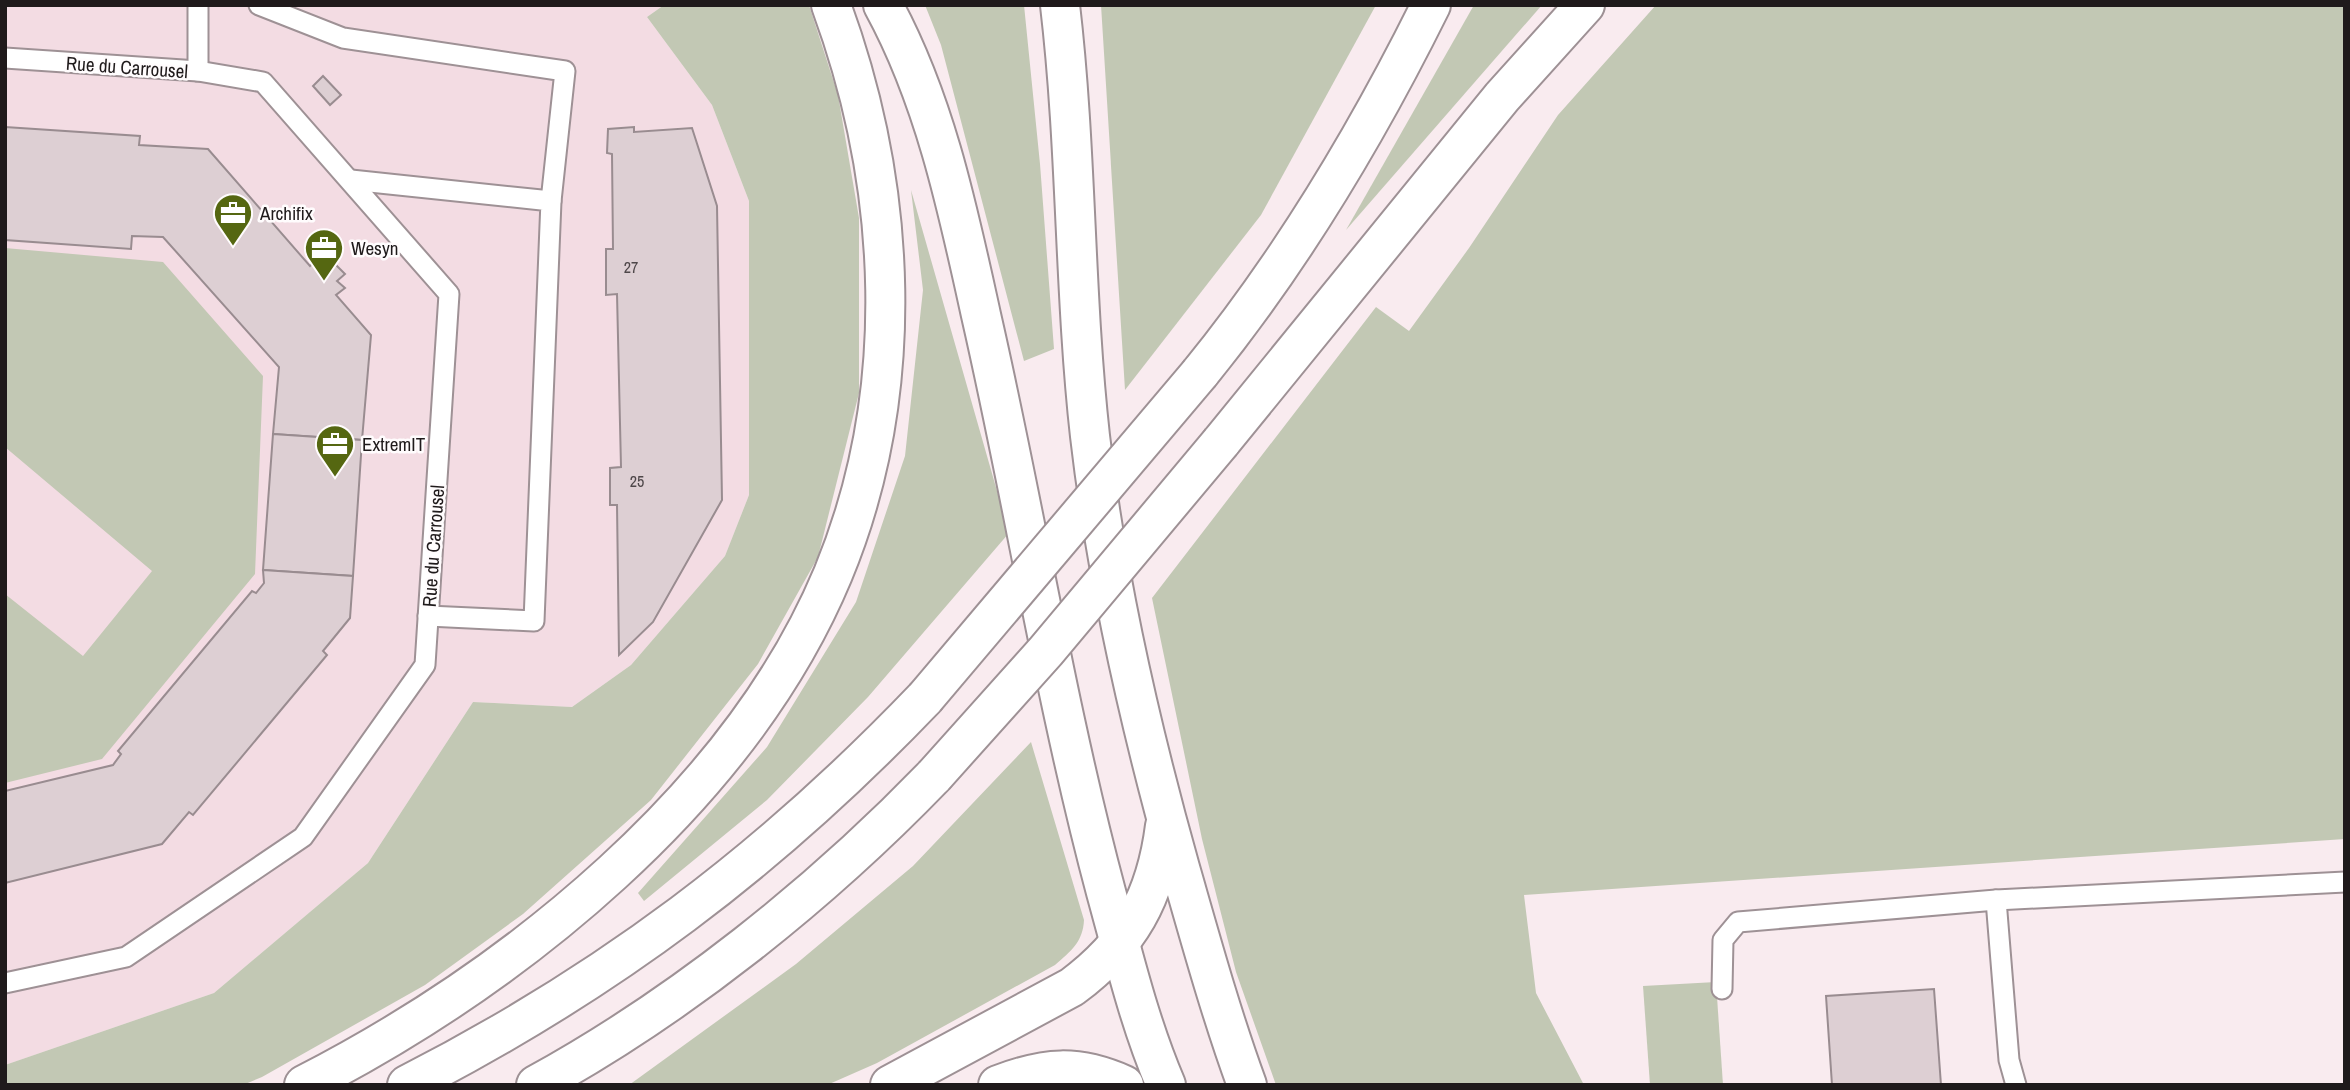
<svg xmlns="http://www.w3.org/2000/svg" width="2350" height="1090" viewBox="0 0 2350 1090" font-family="'Archivo Narrow',sans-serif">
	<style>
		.built { fill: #f3dce3 }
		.green { fill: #c2c8b4 }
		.building { fill: #ddcfd3; stroke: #998c90; stroke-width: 2 }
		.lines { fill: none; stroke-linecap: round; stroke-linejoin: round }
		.lane-casing { stroke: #9e9195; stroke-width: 23 }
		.primary-casing { stroke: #9e9195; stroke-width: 42 }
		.highway-casing { stroke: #9e9195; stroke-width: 42 }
		.lane { stroke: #fff; stroke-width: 19 }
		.primary { stroke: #fff; stroke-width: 38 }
		.highway { stroke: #fff; stroke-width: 38 }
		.highway-bridge-casing { stroke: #9e9195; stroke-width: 42; stroke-linecap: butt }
		.highway-bridge { stroke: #fff; stroke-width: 38 }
		.labels { text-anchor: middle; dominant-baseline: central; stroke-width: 5; stroke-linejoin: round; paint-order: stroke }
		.number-label { font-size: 16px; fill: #4e4749 }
		.street-label { font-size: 19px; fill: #1f1a1b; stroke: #fffcfd }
		.poi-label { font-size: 19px; fill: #1f1a1b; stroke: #fffcfd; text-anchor: start }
	</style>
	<rect width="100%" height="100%" fill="#f9ebef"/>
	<!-- built -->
	<polygon class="built" points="5,5 664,5 647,17 712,105 749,201 749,495 725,556 631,665 572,707 473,702 368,863 214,993 5,1065"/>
	<!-- green -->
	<g class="green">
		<polygon points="664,5 809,5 838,95 859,218 859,393 818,557 758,664 651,800 523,914 425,985 262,1077 243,1085 5,1085 5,1065 214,993 368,863 473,702 572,707 631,665 725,556 749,495 749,201 712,105 647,17"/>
		<polygon points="925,5 1024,5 1040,164 1054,349 1024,361 941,45"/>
		<polygon points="1101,5 1376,5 1261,215 1125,390"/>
		<polygon points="1474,5 1542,5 1346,230"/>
		<polygon points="1656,5 2345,5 2345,839 1524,895 1536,993 1584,1085 1276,1085 1236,972 1202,839 1152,598 1376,307 1409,331 1469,248 1558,115"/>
		<polygon points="911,190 1009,533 868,697 767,800 644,901 638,893 767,747 856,602 905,456 923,290"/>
		<polygon points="5,248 163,262 263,376 255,574 102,759 5,783 5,594 83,656 152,571 5,447"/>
		<path d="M1031,742L1084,920C1083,942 1071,951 1055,965L877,1063L827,1085H629L796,964L913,866Z"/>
		<polygon points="1716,982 1723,1085 1650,1085 1643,986"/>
	</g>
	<!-- building -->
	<g class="building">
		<polygon points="323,76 341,95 330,105 313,86"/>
		<polygon points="5,127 140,136 139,145 208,149 310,266 318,258 327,267 332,261 345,274 337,281 345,288 336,295 371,335 362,440 273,434 279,367 163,237 132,236 131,249 5,240"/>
		<polygon points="634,127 634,132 692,128 717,206 722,500 653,622 619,655 617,505 610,505 610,468 621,467 617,294 606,295 606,249 613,249 612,154 607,153 608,129"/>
		<polygon points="273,434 362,440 353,576 263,570"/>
		<polygon points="263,570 353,576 350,618 323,651 327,655 193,815 189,812 162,844 5,883 5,791 113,765 121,754 118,751 252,591 256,593 264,583"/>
		<polygon points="1934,989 1941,1085 1832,1085 1826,996"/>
	</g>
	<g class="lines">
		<!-- lane casing -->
		<g class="lane-casing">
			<g id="lane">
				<polyline points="198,5 198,71"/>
				<polyline points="259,5 343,38 565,71 551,201"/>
				<polyline points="5,58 198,71 263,82 449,294 425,665 303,837 126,957 5,983"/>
				<polyline points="351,180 551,201 534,621 428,616"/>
				<polyline points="1996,900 2009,1060 2016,1085"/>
				<polyline points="1722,989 1723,940 1738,922 1996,900 2345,882"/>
			</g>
		</g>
		<!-- primary casing -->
		<g class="primary-casing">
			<g id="primary">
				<path d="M883,5C935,100 958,210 981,315C1025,507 1055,702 1106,892C1124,957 1139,1022 1166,1085"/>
				<path d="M1060,5C1077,148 1074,293 1090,436C1107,582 1140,726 1180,868C1201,941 1221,1014 1247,1085"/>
				<path d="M304,1085C514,977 740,797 833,574C908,393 898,187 831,5"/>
				<path d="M890,1085L1072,987C1130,944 1156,897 1165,826"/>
				<path d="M998,1085C1045,1067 1077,1064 1124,1085"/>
			</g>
		</g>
		<!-- highway casing -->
		<g class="highway-casing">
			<g id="highway">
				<path d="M1200,373C1292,260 1366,136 1431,5"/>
				<polyline points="1221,442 1502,97 1585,5"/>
				<path d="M407,1085C608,982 769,861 925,698"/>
				<path d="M536,1085C680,1006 820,894 934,776"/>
			</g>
		</g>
		<!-- lane -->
		<use href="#lane" class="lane"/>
		<!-- primary -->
		<use href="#primary" class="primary"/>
		<!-- highway -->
		<use href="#highway" class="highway"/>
		<!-- highway-bridge casing -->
		<g class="highway-bridge-casing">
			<g id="highway-bridge">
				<polyline points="925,698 1200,373"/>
				<polyline points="934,776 1046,651 1221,442"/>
			</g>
		</g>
		<!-- highway-bridge -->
		<use href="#highway-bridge" class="highway-bridge"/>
	</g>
	<!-- icons -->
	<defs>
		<g id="office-pin" transform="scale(2.0125)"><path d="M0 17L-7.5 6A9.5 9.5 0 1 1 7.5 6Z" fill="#556711" stroke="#fffcfd"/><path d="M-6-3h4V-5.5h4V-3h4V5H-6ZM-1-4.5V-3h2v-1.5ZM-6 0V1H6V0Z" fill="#fff"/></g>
	</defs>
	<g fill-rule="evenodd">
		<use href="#office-pin" x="233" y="213"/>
		<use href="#office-pin" x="324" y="248"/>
		<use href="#office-pin" x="335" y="444"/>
	</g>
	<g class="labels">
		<!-- number labels -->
		<g class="number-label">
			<text x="631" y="267">27</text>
			<text x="637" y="481">25</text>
		</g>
		<!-- street labels -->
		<g class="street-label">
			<text transform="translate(127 67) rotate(4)">Rue du Carrousel</text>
			<text transform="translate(433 546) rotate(-86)">Rue du Carrousel</text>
		</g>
		<!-- poi labels -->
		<g class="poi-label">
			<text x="260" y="213">Archifix</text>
			<text x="351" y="248">Wesyn</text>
			<text x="362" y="444">ExtremIT</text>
		</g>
	</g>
	<!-- border -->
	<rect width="2350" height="1090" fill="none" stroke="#1f1a1b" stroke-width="14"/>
</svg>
